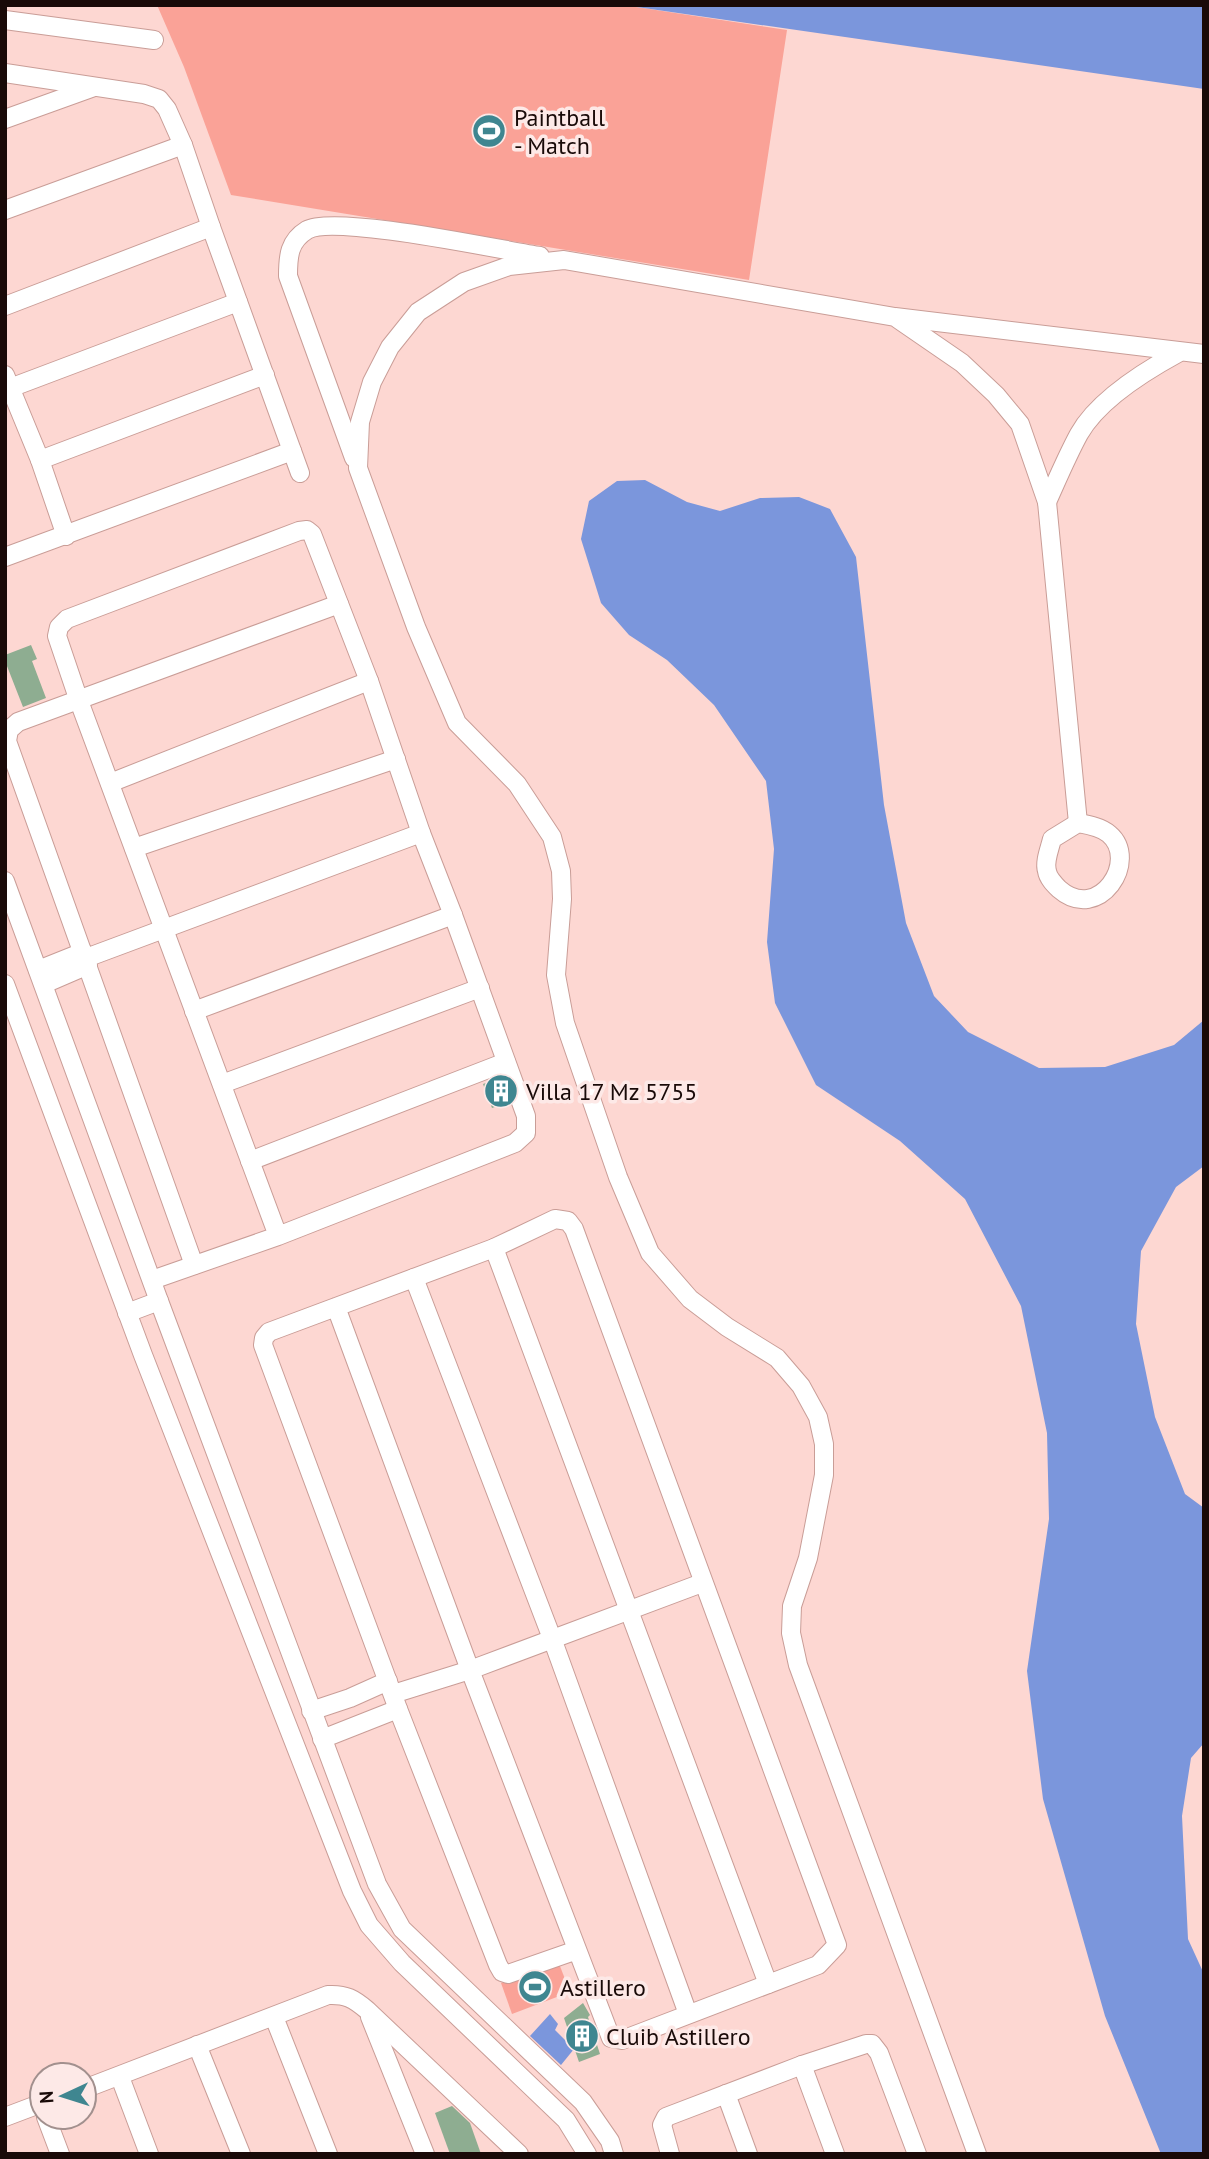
<svg xmlns="http://www.w3.org/2000/svg" width="1209" height="2159" viewBox="0 0 1209 2159" font-family="'PT Sans',sans-serif">
	<style>
		.green { fill: #faa297 }
		.water { fill: #7b96dc }
		.building { fill: #8ead91 }
		.lines { fill: none; stroke-linecap: round; stroke-linejoin: round }
		.minor-casing { stroke: #c99d97; stroke-width: 20 }
		.minor { stroke: #fff; stroke-width: 18 }
		.labels { text-anchor: middle; dominant-baseline: central; stroke-width: 7; stroke-linejoin: round; paint-order: stroke }
		.poi-label { font-size: 24px; fill: #190a08; stroke: #fde9e7; text-anchor: start }
	</style>
	<rect width="100%" height="100%" fill="#fdd7d2"/>
	<!-- green -->
	<g class="green">
		<polygon points="157,5 623,5 787,30 749,280 231,195 184,67"/>
		<polygon points="558,1961 570,1992 512,2014 501,1983"/>
	</g>
	<!-- water -->
	<g class="water">
		<polygon points="623,5 1204,5 1204,89"/>
		<polygon points="645,480 687,502 720,511 760,498 799,497 830,509 856,557 884,805 906,923 934,996 968,1032 1039,1068 1105,1067 1174,1045 1204,1020 1204,1166 1176,1187 1141,1251 1136,1324 1155,1417 1185,1494 1204,1508 1204,1743 1191,1758 1182,1816 1188,1939 1204,1974 1204,2154 1161,2154 1105,2016 1043,1799 1027,1671 1049,1519 1047,1433 1021,1306 965,1199 900,1141 816,1085 775,1003 767,942 774,849 766,781 714,705 667,660 629,635 601,603 581,539 589,501 617,481"/>
		<polygon points="550,2014 558,2024 555,2030 574,2049 561,2065 530,2036"/>
	</g>
	<!-- building -->
	<g class="building">
		<polygon points="31,645 37,659 32,661 46,698 23,707 5,661 5,655"/>
		<polygon points="500,1078 509,1102 492,1108 483,1084"/>
		<polygon points="583,2003 590,2015 588,2017 600,2054 579,2062 564,2018"/>
		<polygon points="452,2106 470,2123 481,2154 450,2154 435,2113"/>
	</g>
	<g class="lines">
		<!-- minor casing -->
		<g class="minor-casing">
			<g id="minor">
				<polyline points="5,20 154,40"/>
				<polyline points="5,73 144,94 159,99 167,109 183,145 211,227 300,473"/>
				<polyline points="5,119 94,87"/>
				<polyline points="5,210 183,145"/>
				<polyline points="5,306 211,227"/>
				<polyline points="898,319 962,363 996,395 1020,424 1047,502 1078,823"/>
				<polyline points="5,375 40,460 66,536"/>
				<polyline points="10,388 238,302"/>
				<path d="M354,458L288,276C288,256 289,241 307,230C334,214 501,250 540,256"/>
				<polyline points="40,460 265,375"/>
				<path d="M1047,502C1057,480 1067,456 1079,434C1098,400 1145,371 1178,353"/>
				<polyline points="5,557 292,451"/>
				<polyline points="110,783 369,681"/>
				<path d="M1078,823C1089,825 1101,827 1109,834C1140,860 1099,924 1059,889C1054,884 1048,878 1047,871C1044,862 1050,848 1052,839Z"/>
				<polyline points="134,848 396,759"/>
				<polyline points="5,881 159,1301 377,1884 402,1929 583,2102 610,2141 614,2154"/>
				<polyline points="86,958 421,833"/>
				<polyline points="38,970 83,952"/>
				<polyline points="5,984 143,1355 352,1891 369,1925 402,1963 566,2120 587,2154"/>
				<polyline points="44,984 88,965"/>
				<polyline points="194,1011 453,915"/>
				<polyline points="222,1084 480,988"/>
				<polyline points="250,1161 506,1062"/>
				<polyline points="494,1248 768,1984"/>
				<polyline points="194,1265 7,741 9,730 18,722 339,604"/>
				<polyline points="414,1278 553,1641 688,2014"/>
				<polyline points="152,1280 278,1236 515,1143 526,1133 526,1116 453,915 421,833 369,681 312,534 307,530 299,531 67,619 59,627 57,636 79,701 278,1236"/>
				<polyline points="336,1307 470,1670 611,2038 622,2040 818,1965 837,1945 574,1229 568,1221 555,1219 494,1248 269,1332 264,1338 263,1345 398,1709 498,1965 502,1972 508,1974 577,1950"/>
				<polyline points="127,1313 159,1301"/>
				<polyline points="393,1694 470,1670 702,1583"/>
				<polyline points="311,1711 350,1698 388,1681"/>
				<polyline points="322,1739 398,1709"/>
				<polyline points="274,2017 328,2154"/>
				<polyline points="370,2017 425,2154"/>
				<polyline points="197,2045 241,2154"/>
				<polyline points="802,2065 835,2154"/>
				<polyline points="120,2077 149,2154"/>
				<path d="M84,2089L328,1995C346,1994 354,1999 367,2010L519,2154"/>
				<polyline points="726,2094 748,2154"/>
				<polyline points="5,2117 42,2103"/>
				<polyline points="46,2117 60,2154"/>
				<polyline points="670,2154 662,2125 666,2117 802,2065 866,2044 872,2044 879,2053 917,2154"/>
				<polyline points="977,2154 798,1665 791,1633 792,1606 808,1558 824,1475 824,1444 818,1417 801,1386 777,1358 727,1327 690,1299 650,1253 618,1177 565,1023 556,975 562,899 561,871 552,837 517,784 457,723 416,627 358,468 360,422 372,382 390,347 418,312 464,282 509,266 564,260 895,317 1204,354"/>
			</g>
		</g>
		<!-- minor -->
		<use href="#minor" class="minor"/>
	</g>
	<!-- icons -->
	<defs>
		<g id="stadium-disc" transform="scale(1.75)"><circle r="9.5" fill="#3f8690" stroke="#fde9e7"/><path d="M0-5a6.5 5 0 1 0 0 10a6.5 5 0 1 0 0-10ZM-3.5-1.8h7v3.6h-7Z" fill="#fff"/></g>
		<g id="building-disc" transform="scale(1.75)"><circle r="9.5" fill="#3f8690" stroke="#fde9e7"/><path d="M-4-6H4V6H1V3H-1V6H-4ZM-2.5-4.3h1.7v1.8h-1.7ZM.8-4.3h1.7v1.8H.8ZM-2.5-1h1.7V.8h-1.7ZM.8-1h1.7V.8H.8Z" fill="#fff"/></g>
	</defs>
	<g fill-rule="evenodd">
		<use href="#stadium-disc" x="489" y="131"/>
		<use href="#building-disc" x="501" y="1091"/>
		<use href="#stadium-disc" x="535" y="1987"/>
		<use href="#building-disc" x="582" y="2036"/>
	</g>
	<g class="labels">
		<!-- poi labels -->
		<g class="poi-label">
			<text x="514" y="117">Paintball<tspan x="514" dy="28">- Match</tspan></text>
			<text x="526" y="1091">Villa 17 Mz 5755</text>
			<text x="560" y="1987">Astillero</text>
			<text x="606" y="2036">Cluib Astillero</text>
		</g>
	</g>
	<!-- border -->
	<rect width="1209" height="2159" fill="none" stroke="#190a08" stroke-width="14"/>
	<!-- north arrow -->
	<g transform="translate(63 2096) rotate(266)"><circle r="33" fill="#fde9e7" stroke="#a2908e" stroke-width="2"/>
	<path d="M0-5L12 26L0 18L-12 26Z" fill="#3f8690"/>
	<text y="-10" font-size="19" font-weight="bold" text-anchor="middle" fill="#190a08">N</text>
	</g>
</svg>
